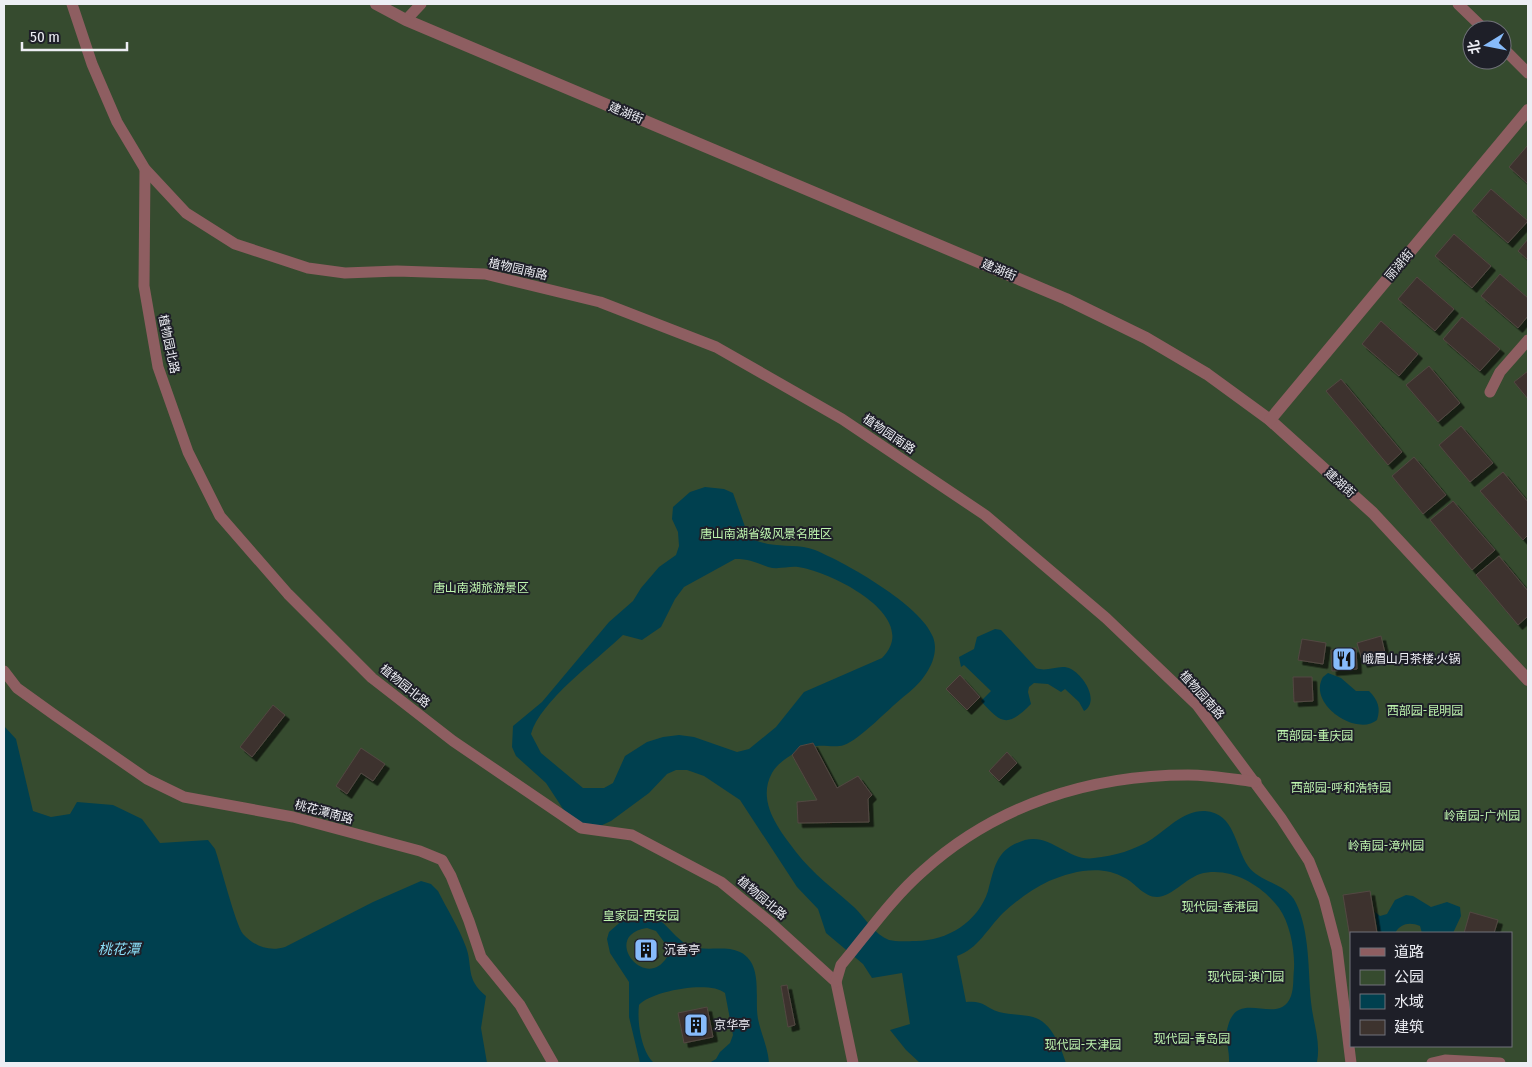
<svg xmlns="http://www.w3.org/2000/svg" width="1532" height="1067" viewBox="0 0 1532 1067" font-family="'Fira Sans Condensed','Noto Sans SC',sans-serif">
	<style>
		.green { fill: #364b2f; fill-rule: evenodd }
		.water { fill: #00404f; fill-rule: evenodd }
		.building { fill: #3d332e; stroke: #524842; filter: url(#shadow) }
		.lines { fill: none; stroke-linecap: round; stroke-linejoin: round }
		.minor { stroke: #8e5e61; stroke-width: 11 }
		.tertiary { stroke: #8e5e61; stroke-width: 12 }
		.labels { text-anchor: middle; dominant-baseline: central; stroke-width: 4; stroke-linejoin: round; paint-order: stroke }
		.street-label { font-size: 12px; fill: #edeef4; stroke: #1e1f28 }
		.park-label { font-size: 12px; fill: #bff6af; stroke: #1e1f28 }
		.poi-label { font-size: 12px; fill: #edeef4; stroke: #1e1f28; text-anchor: start }
		.water-label { font-size: 14px; font-style: italic; fill: #8addf6; stroke: #1e1f28 }
	</style>
	<defs>
		<filter id="shadow"><feDropShadow dx="4.5" dy="4.5" stdDeviation="0" flood-color="#0009"/></filter>
	</defs>
	<rect width="100%" height="100%" fill="#1e1f28"/>
	<!-- green -->
	<path class="green" d="M4,4H1528V1063H4ZM1472,30H1502V60H1472ZM1351,933H1511V1046H1351Z"/>
	<!-- water -->
	<g class="water">
		<path d="M705,487L724,489L733,493L749,538C755,540 762,543 768,544C784,547 800,544 815,550C846,563 921,605 933,637C941,658 923,682 907,694C891,706 860,740 844,745C836,748 825,745 817,746C802,747 780,759 772,773C756,802 780,831 796,852C813,874 834,889 855,908C865,918 875,935 889,940C897,942 908,941 916,941C947,941 978,922 988,891C995,866 996,849 1025,840C1051,833 1069,862 1094,858C1114,856 1135,850 1152,839C1167,829 1184,810 1205,811C1235,813 1235,847 1248,866C1260,883 1287,883 1296,903C1310,932 1308,971 1311,1002C1313,1023 1321,1041 1317,1062L1229,1063C1230,1051 1224,1038 1228,1026C1238,987 1279,1028 1291,996C1294,988 1293,977 1294,969C1295,951 1290,923 1279,908C1261,884 1229,866 1200,874C1185,879 1173,896 1157,897C1144,897 1135,883 1125,878C1102,864 1072,871 1049,881C1032,889 1016,901 1003,913C987,929 978,949 957,956L966,1002C983,1000 985,1007 999,1012C1010,1015 1022,1014 1033,1017C1052,1022 1061,1048 1066,1063H920L906,1050L890,1030L910,1024L902,973L872,978L863,964L826,933L818,909L797,887L740,800L704,776L687,770H676L667,774L649,793L611,821L598,827L578,825L567,815L546,783L516,756L512,747L513,726L542,702L609,622L633,601L641,588L659,567L676,555L679,546L678,532L672,519L673,507L690,492ZM735,559C750,559 754,562 768,567C778,570 788,566 798,567C832,572 923,617 882,658L804,692L776,727L749,749L737,752L694,737L679,735L663,737L647,742L625,756L613,783L604,788H583L541,753L531,734C540,701 597,660 623,635L642,640L661,627L675,599L684,587Z"/>
		<path d="M995,629L1001,630L1036,668C1048,673 1060,663 1071,669C1084,676 1100,701 1084,711L1079,702L1065,689L1061,692L1048,684L1034,683L1029,687L1028,692L1031,704C1008,727 1002,725 981,701L991,691L964,665L961,667L959,657L974,649L977,637Z"/>
		<path d="M1328,673L1341,678L1356,691H1369C1378,700 1381,708 1377,720C1357,737 1307,704 1323,677Z"/>
		<path d="M4,726L16,739L33,811L51,817L70,814L77,802L113,805L142,819L160,843L208,840L215,849C221,866 235,923 243,934C254,946 269,952 285,947L373,902L421,881L431,884L438,891C447,909 459,928 466,947C473,966 465,979 486,996L481,1028L487,1063H4Z"/>
		<path d="M1406,895L1413,896L1431,907L1447,902L1460,907L1461,916L1453,933H1422L1420,926C1410,922 1401,923 1395,933H1378L1375,912L1380,916L1387,914L1395,900Z"/>
		<path d="M644,914C666,917 672,938 690,946C705,952 725,945 740,952C764,964 754,998 758,1019C761,1034 768,1047 769,1063H709L716,1059L720,1052L730,1043L733,1035L725,993C710,980 651,991 639,1005C637,1022 641,1051 654,1063H640L629,1017V982L610,953L607,939L609,932L626,917ZM647,928L656,931L664,942L667,957C645,993 600,935 647,928Z"/>
	</g>
	<!-- building -->
	<g class="building">
		<polygon points="1528,145 1528,184 1509,167"/>
		<polygon points="1491,189 1528,221 1508,243 1472,211"/>
		<polygon points="1454,234 1491,266 1472,288 1435,256"/>
		<polygon points="1528,239 1528,260 1518,251"/>
		<polygon points="1500,274 1528,298 1528,316 1518,328 1481,296"/>
		<polygon points="1417,277 1454,309 1435,331 1398,299"/>
		<polygon points="1462,317 1500,349 1480,371 1443,339"/>
		<polygon points="1381,321 1418,354 1399,376 1362,344"/>
		<polygon points="1429,366 1460,403 1438,422 1406,385"/>
		<polygon points="1528,371 1528,399 1514,382"/>
		<polygon points="1341,379 1402,452 1388,465 1326,391"/>
		<polygon points="1461,426 1493,463 1470,482 1439,445"/>
		<polygon points="1414,457 1446,495 1423,514 1392,476"/>
		<polygon points="1503,472 1528,502 1528,535 1523,540 1480,491"/>
		<polygon points="1453,501 1495,550 1472,570 1430,520"/>
		<polygon points="1499,556 1528,591 1528,616 1518,625 1476,575"/>
		<polygon points="1381,636 1386,657 1363,663 1357,643"/>
		<polygon points="1302,639 1326,643 1323,664 1298,660"/>
		<polygon points="1356,648 1357,669 1332,671 1331,650"/>
		<polygon points="960,675 980,697 967,710 946,689"/>
		<polygon points="1293,677 1312,677 1313,701 1294,702"/>
		<polygon points="273,705 285,715 252,757 240,747"/>
		<polygon points="813,743 837,788 858,776 872,795 868,799 869,822 798,823 797,802 817,800 792,755 800,746"/>
		<polygon points="361,748 385,764 373,781 361,773 347,794 336,786"/>
		<polygon points="1007,752 1017,763 999,781 989,771"/>
		<polygon points="1370,891 1377,933 1351,933 1351,944 1343,895"/>
		<polygon points="1470,912 1498,920 1494,933 1464,933"/>
		<polygon points="645,942 652,943 654,953 648,957 640,955 638,947"/>
		<polygon points="787,985 795,1025 788,1027 781,986"/>
		<polygon points="707,1007 713,1037 684,1043 678,1013"/>
	</g>
	<g class="lines">
		<!-- minor -->
		<g class="minor">
			<polyline points="72,4 92,64 117,122 145,169 186,213 235,244 308,268 345,273 397,271 485,274 600,302 716,347 842,419 985,515 1106,618 1197,705 1281,818 1309,861 1324,899 1337,949 1351,1063"/>
			<polyline points="1458,4 1485,30"/>
			<polyline points="406,20 421,4"/>
			<polyline points="1502,47 1528,73"/>
			<polyline points="145,169 144,286 158,367 188,452 220,516 288,594 372,678 453,741 581,828 632,835 721,882 771,923 836,982 853,1063"/>
			<polyline points="1490,392 1500,372 1528,340"/>
			<polyline points="4,671 17,688 56,716 147,779 184,797 293,817 420,851 442,860 451,876 469,921 481,957 520,1005 553,1063"/>
			<path d="M836,982L841,965C867,934 892,898 923,871C996,805 1090,775 1188,775C1210,775 1233,779 1256,782"/>
			<polyline points="1432,1063 1445,1060 1500,1063"/>
		</g>
		<!-- tertiary -->
		<g class="tertiary">
			<polyline points="376,4 406,20 1066,299 1146,338 1207,374 1270,420 1373,513 1528,680"/>
			<polyline points="1270,420 1528,110"/>
		</g>
	</g>
	<!-- icons -->
	<defs>
		<g id="restaurant-square" transform="scale(1.25)"><rect x="-9" y="-9" width="18" height="18" rx="4" fill="#87bbfb" stroke="#1e1f28"/><path d="M-5-6h1v4h1v-4h1v4h1v-4h1v5L-1.5 .5V6h-2V.5L-5-1ZM5-6V6H3V1.5H1.5Q1.5-4 5-6Z" fill="#111"/></g>
		<g id="building-square" transform="scale(1.25)"><rect x="-9" y="-9" width="18" height="18" rx="4" fill="#87bbfb" stroke="#1e1f28"/><path d="M-4-6H4V6H1V3H-1V6H-4ZM-2.5-4.3h1.7v1.8h-1.7ZM.8-4.3h1.7v1.8H.8ZM-2.5-1h1.7V.8h-1.7ZM.8-1h1.7V.8H.8Z" fill="#111"/></g>
	</defs>
	<g fill-rule="evenodd">
		<use href="#restaurant-square" x="1344" y="659"/>
		<use href="#building-square" x="646" y="950"/>
		<use href="#building-square" x="696" y="1025"/>
	</g>
	<g class="labels">
		<!-- street labels -->
		<g class="street-label">
			<text transform="translate(626 113) rotate(23)">建湖街</text>
			<text transform="translate(1399 265) rotate(-50)">丽湖街</text>
			<text transform="translate(518 269) rotate(13)">植物园南路</text>
			<text transform="translate(999 270) rotate(23)">建湖街</text>
			<text transform="translate(169 344) rotate(78)">植物园北路</text>
			<text transform="translate(889 434) rotate(34)">植物园南路</text>
			<text transform="translate(1340 483) rotate(42)">建湖街</text>
			<text transform="translate(405 686) rotate(39)">植物园北路</text>
			<text transform="translate(1202 695) rotate(48)">植物园南路</text>
			<text transform="translate(324 812) rotate(15)">桃花潭南路</text>
			<text transform="translate(762 898) rotate(40)">植物园北路</text>
		</g>
		<!-- park labels -->
		<g class="park-label">
			<text x="766" y="534">唐山南湖省级风景名胜区</text>
			<text x="481" y="588">唐山南湖旅游景区</text>
			<text x="1425" y="711">西部园-昆明园</text>
			<text x="1315" y="736">西部园-重庆园</text>
			<text x="1341" y="788">西部园-呼和浩特园</text>
			<text x="1482" y="816">岭南园-广州园</text>
			<text x="1386" y="846">岭南园-漳州园</text>
			<text x="1220" y="907">现代园-香港园</text>
			<text x="641" y="916">皇家园-西安园</text>
			<text x="1246" y="977">现代园-澳门园</text>
			<text x="1192" y="1039">现代园-青岛园</text>
			<text x="1083" y="1045">现代园-天津园</text>
		</g>
		<!-- poi labels -->
		<g class="poi-label">
			<text x="1362" y="659">峨眉山月茶楼·火锅</text>
			<text x="664" y="950">沉香亭</text>
			<text x="714" y="1025">京华亭</text>
		</g>
		<!-- water labels -->
		<g class="water-label">
			<text x="119" y="949">桃花潭</text>
		</g>
	</g>
	<!-- border -->
	<rect width="1532" height="1067" fill="none" stroke="#edeef4" stroke-width="10"/>
	<!-- legend -->
	<rect x="1350" y="932" width="162" height="115" fill="#1e1f28" stroke="#71727a"/>
	<rect x="1360" y="948" width="25" height="8" fill="#8e5e61" stroke="#71727a"/>
	<text x="1394" y="957" font-size="15" fill="#edeef4">道路</text>
	<rect x="1360" y="970" width="25" height="15" fill="#364b2f" stroke="#71727a"/>
	<text x="1394" y="982" font-size="15" fill="#edeef4">公园</text>
	<rect x="1360" y="994" width="25" height="15" fill="#00404f" stroke="#71727a"/>
	<text x="1394" y="1007" font-size="15" fill="#edeef4">水域</text>
	<rect x="1360" y="1020" width="25" height="15" fill="#3d332e" stroke="#71727a"/>
	<text x="1394" y="1032" font-size="15" fill="#edeef4">建筑</text>
	<!-- north arrow -->
	<g transform="translate(1487 45) rotate(260)"><circle r="24" fill="#1e1f28" stroke="#71727a"/>
	<path d="M0-4L9 19L0 12L-9 19Z" fill="#87bbfb"/>
	<text y="-8" font-size="14" font-weight="bold" text-anchor="middle" fill="#edeef4">北</text>
	</g>
	<!-- scale -->
	<path d="M22 42v8h105v-8" fill="none" stroke="#edeef4" stroke-width="2.5"/>
	<text x="30" y="42" font-size="15" fill="#edeef4" stroke="#1e1f28" stroke-width="4" paint-order="stroke">50 m</text>
</svg>
